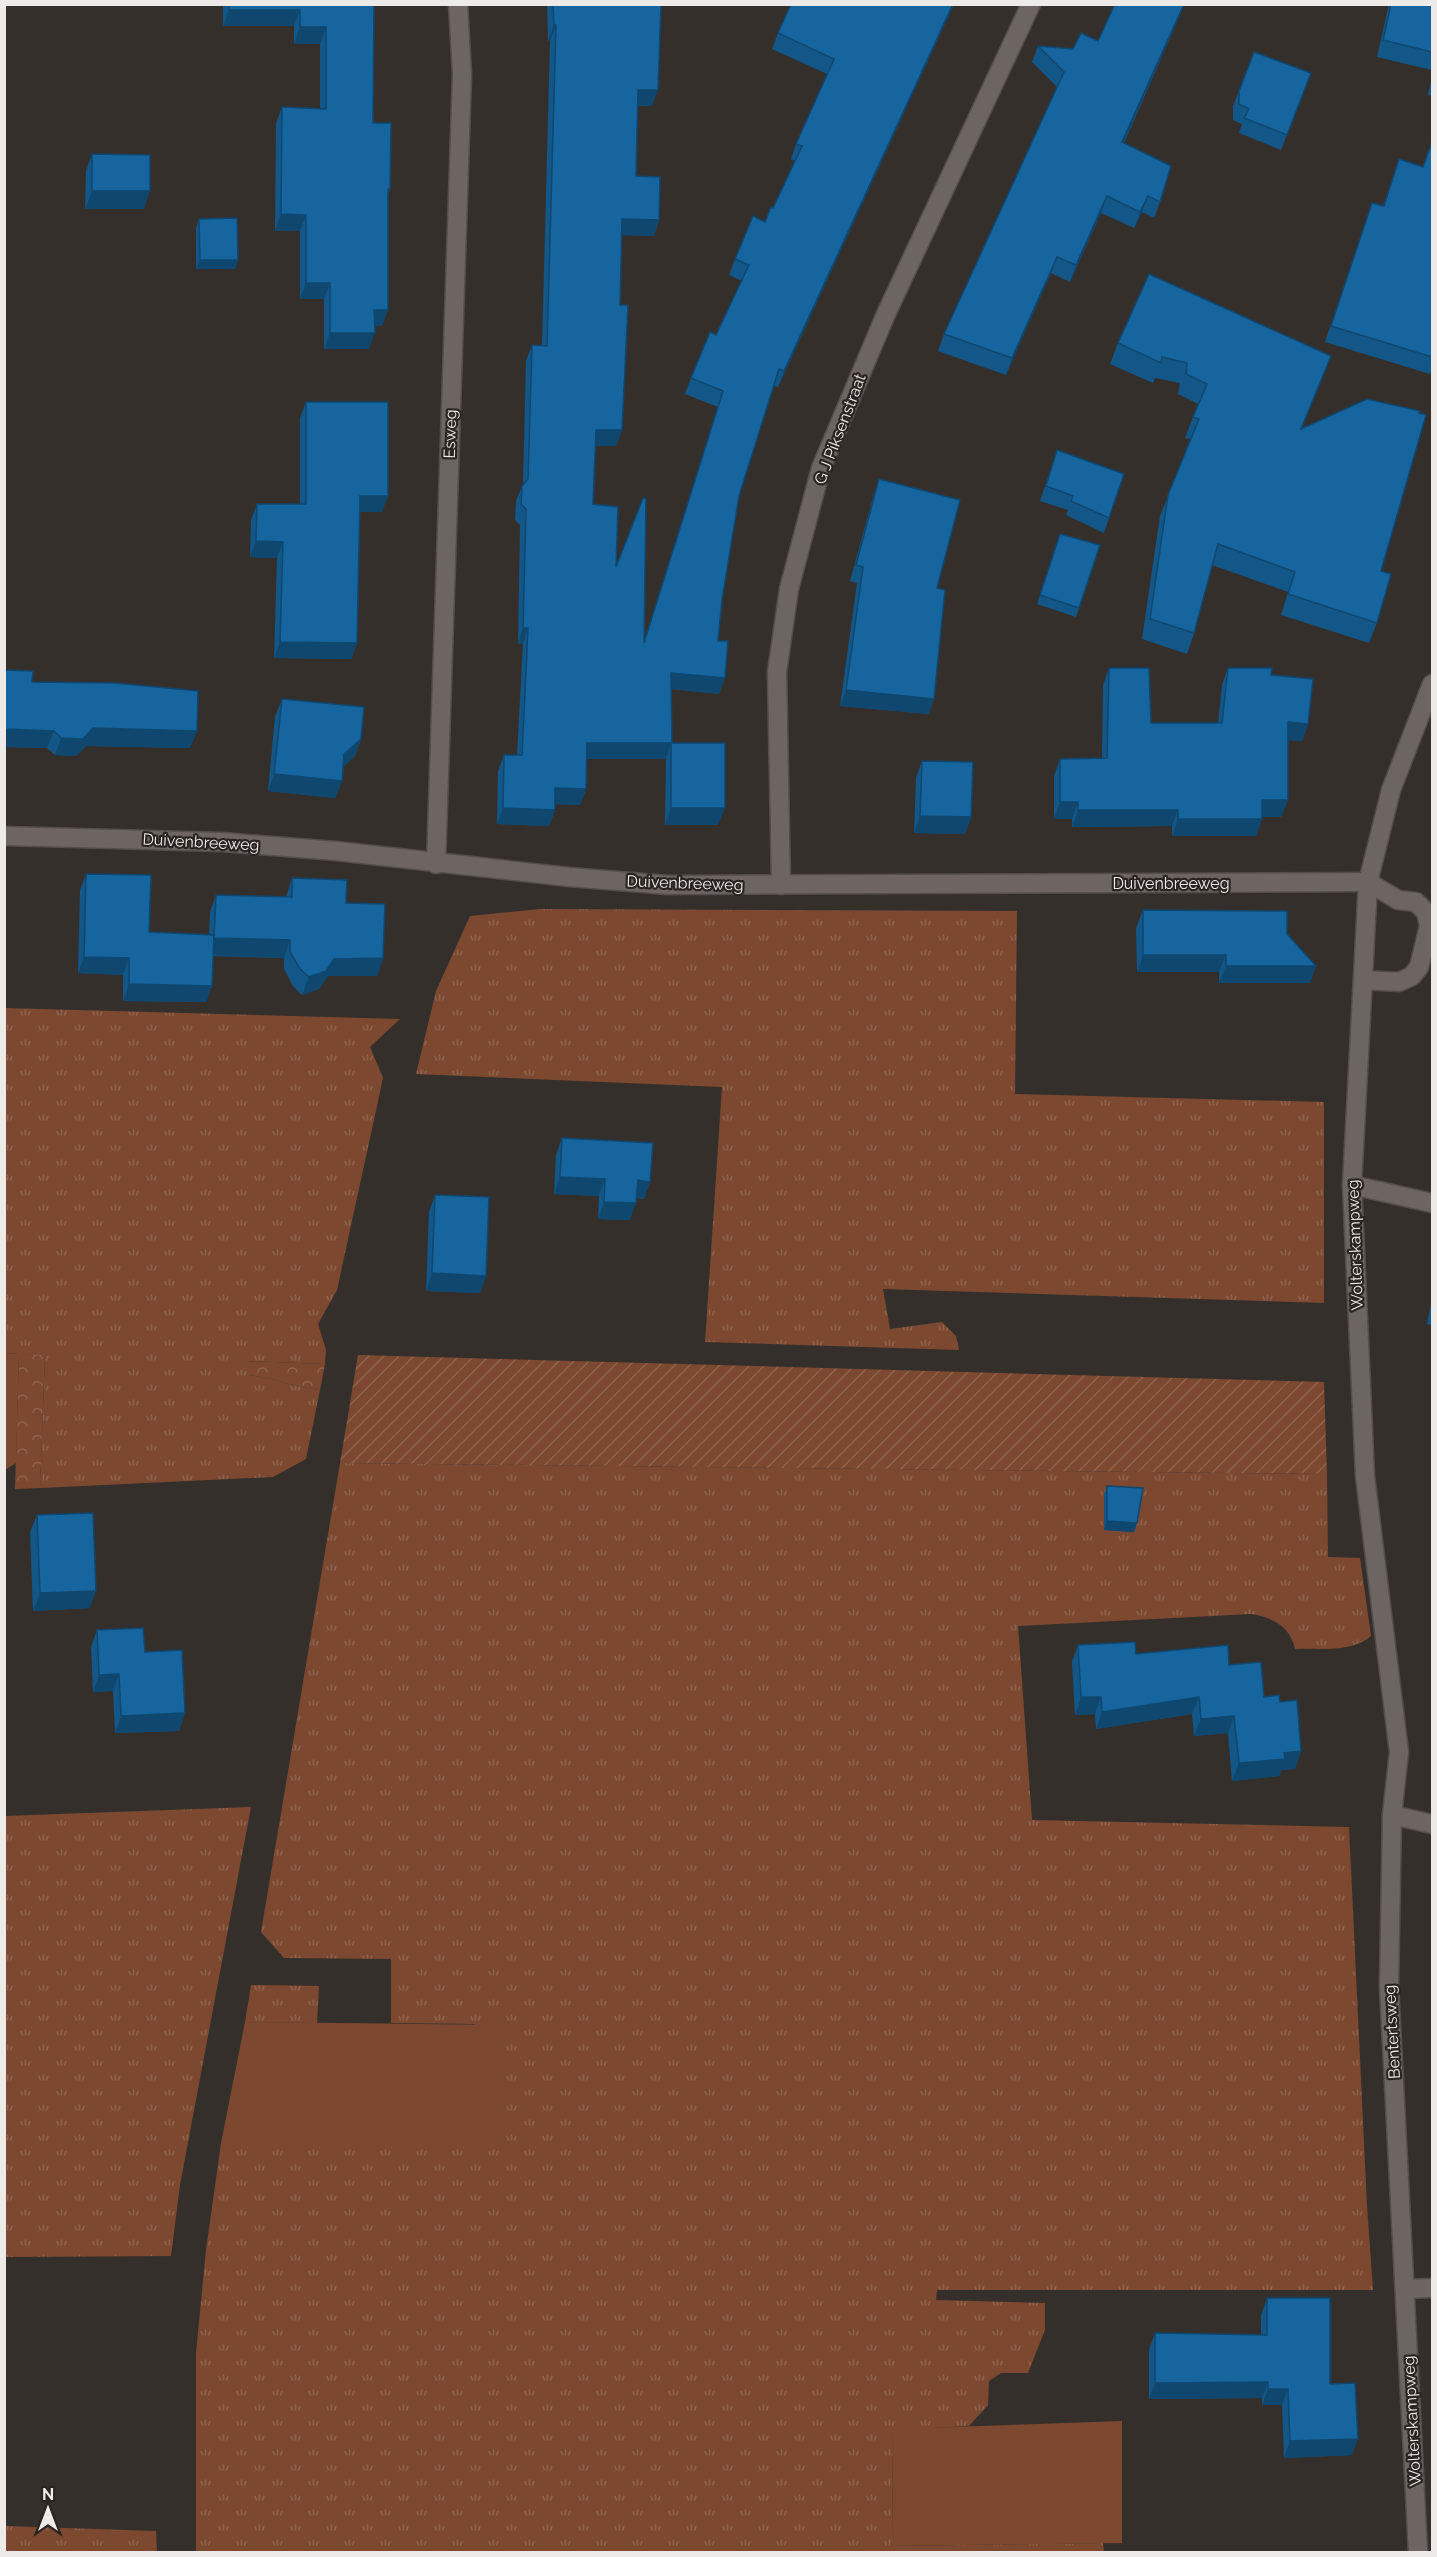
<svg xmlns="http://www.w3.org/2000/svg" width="1437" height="2557" viewBox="0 0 1437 2557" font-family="Raleway,sans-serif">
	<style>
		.grass { fill: url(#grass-tufts) }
		.forest { fill: url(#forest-crowns) }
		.garden { fill: url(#garden-furrows) }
		.pitch { fill: #7c4930 }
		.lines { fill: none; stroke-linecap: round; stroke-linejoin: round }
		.lane-casing { stroke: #534e4b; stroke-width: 21 }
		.street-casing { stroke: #534e4b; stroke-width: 21 }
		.lane { stroke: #6d6562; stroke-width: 18 }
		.street { stroke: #6d6562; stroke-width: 18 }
		.wall { fill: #135788 }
		.shaded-wall { fill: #0f476f }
		.building { fill: #16659e; stroke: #0f476f; stroke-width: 1.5 }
		.labels { text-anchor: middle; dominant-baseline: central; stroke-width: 4.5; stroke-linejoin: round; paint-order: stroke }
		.street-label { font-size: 16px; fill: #eeeae8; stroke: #2b2522 }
	</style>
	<defs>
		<pattern id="grass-tufts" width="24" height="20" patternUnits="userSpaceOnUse" patternTransform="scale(1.5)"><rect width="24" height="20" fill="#7c4930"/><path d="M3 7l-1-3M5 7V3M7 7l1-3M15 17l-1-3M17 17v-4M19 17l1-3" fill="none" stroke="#8f634e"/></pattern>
		<pattern id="forest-crowns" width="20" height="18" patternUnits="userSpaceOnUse" patternTransform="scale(1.5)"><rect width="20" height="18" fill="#7c4930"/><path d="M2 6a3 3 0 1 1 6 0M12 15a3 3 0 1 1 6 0" fill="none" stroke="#8f634e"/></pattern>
		<pattern id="garden-furrows" width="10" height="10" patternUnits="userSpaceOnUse" patternTransform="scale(1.5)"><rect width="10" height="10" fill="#7c4930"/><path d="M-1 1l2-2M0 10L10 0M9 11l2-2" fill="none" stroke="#8f634e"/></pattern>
	</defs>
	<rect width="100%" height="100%" fill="#352f2c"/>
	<!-- grass -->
	<g class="grass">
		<polygon points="540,909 1017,911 1015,1094 1324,1102 1324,1303 883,1289 890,1329 942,1322 956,1336 959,1350 705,1342 722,1087 416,1074 436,991 470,916"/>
		<path d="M5,1008L400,1019L370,1047L383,1078L337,1290L318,1324L326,1350L325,1364L247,1361L248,1375C273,1378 295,1387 320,1390L306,1459L273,1477L40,1488L45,1356L5,1353Z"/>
		<path d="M340,1463L1327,1474L1328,1557L1360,1558L1371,1636C1351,1653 1321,1648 1295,1649C1291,1627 1272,1617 1251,1614L1018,1626L1032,1820L1349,1827L1367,2206L1373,2290H937L936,2300L1045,2303V2330L1028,2373H1001L989,2381L988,2405L969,2426L893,2430L892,2546L1103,2543L1104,2552H196V2353L206,2250L221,2143H505L475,2024L391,2023V1959L284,1958L261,1932Z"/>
		<polygon points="251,1807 180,2185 171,2256 5,2257 5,1816"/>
		<polygon points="251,1985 319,1986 317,2023 245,2022"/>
		<polygon points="5,2526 156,2531 157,2552 5,2552"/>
	</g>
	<!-- forest -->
	<g class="forest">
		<polygon points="19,1354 45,1355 40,1488 15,1489"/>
		<path d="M246,1361L325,1364L320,1390C295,1387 273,1378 248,1375Z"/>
	</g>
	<!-- garden -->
	<polygon class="garden" points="358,1355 1324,1382 1327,1474 340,1463"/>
	<!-- pitch -->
	<g class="pitch">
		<polygon points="5,1353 19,1354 16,1463 5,1470"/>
		<polygon points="245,2022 505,2025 506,2143 221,2143"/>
		<polygon points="1122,2421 1122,2543 892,2546 893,2429"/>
	</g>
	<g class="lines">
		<!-- lane casing -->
		<g class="lane-casing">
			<polyline id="lane" points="1363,980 1399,982 1412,976 1419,967 1429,926 1426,912 1416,902 1398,900 1368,882"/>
		</g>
		<!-- street casing -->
		<g class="street-casing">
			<g id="street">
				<polyline points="4,836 222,842 336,851 569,877 668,885 1368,882"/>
				<polyline points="436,864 462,74 458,4"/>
				<polyline points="781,885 777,672 789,589 821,468 886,314 1031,4"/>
				<polyline points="1352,1185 1432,1203"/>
				<polyline points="1392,1815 1432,1824"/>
				<polyline points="1405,2289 1432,2288"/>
				<polyline points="1418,2552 1389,1986 1392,1815 1399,1752 1365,1476 1352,1185 1368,882 1391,790 1432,684"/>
			</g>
		</g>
		<!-- lane -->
		<use href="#lane" class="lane"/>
		<!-- street -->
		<use href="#street" class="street"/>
	</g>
	<!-- wall -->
	<g class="wall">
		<polygon points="223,4 374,4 373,123 390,189 388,196 382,326 374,326 369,349 324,349 324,299 300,299 300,231 275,231 276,123 282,107 320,109 320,44 294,44 294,26 223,26"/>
		<polygon points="547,4 661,4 652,106 637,106 636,176 659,220 654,236 621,235 620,305 622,430 616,446 595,446 593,504 644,641 718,407 685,394 691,378 716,335 742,281 729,275 735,259 765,222 773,208 795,161 791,159 796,144 827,74 772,49 778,33 954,4 778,387 774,386 739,496 722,600 718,641 719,694 671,689 672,743 718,825 665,825 666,759 587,759 586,789 580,805 555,804 555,810 549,826 497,824 498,771 504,755 517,755 523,644 518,644 520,525 515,520 516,501 523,484 526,361 532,345 542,345 550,41 548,41"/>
		<polygon points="1389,4 1432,4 1432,70 1377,57"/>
		<polygon points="1181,13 1124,143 1160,202 1154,218 1142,212 1134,228 1101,213 1070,282 1051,273 1006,375 938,351 944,334 1057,87 1032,62 1038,46 1073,49"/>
		<polygon points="1254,52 1311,73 1281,150 1239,133 1242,124 1233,120 1233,106"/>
		<polygon points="1432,76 1432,96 1428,95"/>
		<polygon points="1432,142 1432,367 1430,374 1325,342 1372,203 1383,206 1399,159 1423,167"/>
		<polygon points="92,154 144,209 85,209 86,171"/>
		<polygon points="199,219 238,260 235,269 196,269 196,228"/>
		<polygon points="1118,343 1323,376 1302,428 1381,571 1377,623 1369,643 1281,615 1288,592 1212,565 1194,633 1187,654 1142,639 1160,516 1191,439 1185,438 1198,404 1178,394 1180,383 1155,378 1153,383 1110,364"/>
		<polygon points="306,402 382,512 360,512 357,643 351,659 274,658 277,558 250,557 251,520 257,504 300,504 300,418"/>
		<polygon points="1057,450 1109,518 1104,533 1066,515 1068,510 1040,501"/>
		<polygon points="879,479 937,588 929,714 840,706 857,583 850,581 874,494"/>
		<polygon points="1060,534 1100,545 1076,617 1037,604"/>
		<polygon points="1109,668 1151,723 1218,723 1222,685 1228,668 1271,675 1308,724 1302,741 1288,740 1288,800 1281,817 1262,817 1256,836 1172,836 1172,826 1072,827 1072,819 1054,819 1054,776 1060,759 1102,758 1103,685"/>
		<polygon points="4,670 32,682 197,731 190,748 86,746 76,756 55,755 47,748 4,747"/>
		<polygon points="282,699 361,739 355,756 343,767 342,781 335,798 268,791 275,717"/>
		<polygon points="922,761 971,817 965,834 914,833 916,778"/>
		<polygon points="86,874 149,932 209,935 210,912 216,895 286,897 292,878 346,903 383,958 377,976 328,976 319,989 302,995 293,986 284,969 284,958 213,956 212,986 206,1002 123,1001 123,975 78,973 80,890"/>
		<polygon points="1143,910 1287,934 1310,983 1219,983 1219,972 1137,972 1136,928"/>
		<polygon points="562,1138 650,1182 644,1199 637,1198 630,1220 598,1219 599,1196 554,1194 556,1155"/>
		<polygon points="435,1195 486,1276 480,1293 426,1291 429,1212"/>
		<polygon points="1432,1299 1432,1325 1427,1324"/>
		<polygon points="1107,1486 1137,1523 1134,1532 1104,1530 1104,1494"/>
		<polygon points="37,1515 90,1608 33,1611 30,1532"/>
		<polygon points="97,1630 145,1652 185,1713 179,1731 115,1733 113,1691 93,1692 91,1647"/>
		<polygon points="1078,1645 1136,1654 1229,1665 1264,1697 1280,1702 1301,1751 1295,1769 1281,1770 1279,1776 1232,1781 1228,1733 1194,1736 1192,1714 1096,1729 1095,1714 1075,1715 1072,1662"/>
		<polygon points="1267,2298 1330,2384 1352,2455 1284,2458 1282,2405 1262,2405 1262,2398 1149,2399 1149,2350 1155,2333 1261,2335 1261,2315"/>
	</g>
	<!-- shaded-wall -->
	<g class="shaded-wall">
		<polygon points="953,4 954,4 778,387 784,371"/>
		<polygon points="1184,4 1181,13 1116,159 1122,142"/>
		<polygon points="229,10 300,10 294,26 223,26"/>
		<polygon points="554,25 556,25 550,41 548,41"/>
		<polygon points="300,27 326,27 320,44 294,44"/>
		<polygon points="638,90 658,90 652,106 632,105"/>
		<polygon points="92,191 150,191 144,209 85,209"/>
		<polygon points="1107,196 1101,213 1070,282 1076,265"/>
		<polygon points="1148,196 1142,212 1134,228 1140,212"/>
		<polygon points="281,214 306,215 300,231 275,231"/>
		<polygon points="622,219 659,220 654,236 616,235"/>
		<polygon points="1057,257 1051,273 1006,375 1012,358"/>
		<polygon points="200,260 238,260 235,269 196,269"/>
		<polygon points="306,283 330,283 324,299 300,299"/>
		<polygon points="374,310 388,310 382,326 368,326"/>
		<polygon points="330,333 375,333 369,349 324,349"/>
		<polygon points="596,430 622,430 616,446 590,446"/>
		<polygon points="360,496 388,496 382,512 354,512"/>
		<polygon points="256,541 283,542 277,558 250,557"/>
		<polygon points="523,628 528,628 523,644 518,644"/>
		<polygon points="280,642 357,643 351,659 274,658"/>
		<polygon points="671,673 725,678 719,694 665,688"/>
		<polygon points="846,690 934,699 929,714 840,706"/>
		<polygon points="1288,722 1308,724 1302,741 1281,739"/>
		<polygon points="93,728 197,731 190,748 86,746 76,756 55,755 61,738"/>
		<polygon points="4,729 54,731 47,748 4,747"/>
		<polygon points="361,739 355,756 338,772 344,754"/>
		<polygon points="587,743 671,743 666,759 582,759"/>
		<polygon points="274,774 342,781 335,798 268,791"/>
		<polygon points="555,788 586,789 580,805 550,804"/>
		<polygon points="1262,800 1288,800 1281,817 1256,817"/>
		<polygon points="1060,802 1078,802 1072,819 1054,819"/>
		<polygon points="503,808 555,810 549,826 497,824"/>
		<polygon points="671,808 725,808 718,825 665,825"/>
		<polygon points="1078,810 1178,810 1172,826 1072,827"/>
		<polygon points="920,816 971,817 965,834 914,833"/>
		<polygon points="1178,819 1262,819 1256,836 1172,836"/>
		<polygon points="214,938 290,940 284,958 208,955"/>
		<polygon points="1143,955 1226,955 1219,972 1137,972"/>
		<polygon points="84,957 129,958 123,975 78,973"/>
		<polygon points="383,958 377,976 328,976 319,989 302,995 309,977 334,959"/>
		<polygon points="1226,966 1316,966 1310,983 1219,983"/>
		<polygon points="129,984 212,986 206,1002 123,1001"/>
		<polygon points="560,1177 605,1179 599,1196 554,1194"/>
		<polygon points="638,1180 650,1182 644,1199 631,1197"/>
		<polygon points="604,1202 636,1203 630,1220 598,1219"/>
		<polygon points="432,1273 486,1276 480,1293 426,1291"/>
		<polygon points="1107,1521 1137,1523 1134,1532 1104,1530"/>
		<polygon points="96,1591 90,1608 33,1611 40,1593"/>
		<polygon points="119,1674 113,1691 93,1692 99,1675"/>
		<polygon points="1081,1697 1101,1697 1095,1714 1075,1715"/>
		<polygon points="1199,1697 1192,1714 1096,1729 1102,1712"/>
		<polygon points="185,1713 179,1731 115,1733 121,1716"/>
		<polygon points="1234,1716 1228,1733 1194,1736 1201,1719"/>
		<polygon points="1301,1751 1295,1769 1281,1770 1279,1776 1232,1781 1239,1763 1284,1753"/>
		<polygon points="1268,2382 1262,2398 1149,2399 1155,2383"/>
		<polygon points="1268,2389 1288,2389 1282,2405 1262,2405"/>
		<polygon points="1358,2439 1352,2455 1284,2458 1290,2441"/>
	</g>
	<!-- building -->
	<g class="building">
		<polygon points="229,4 374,4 373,123 391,123 390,189 388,189 388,310 374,310 375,333 330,333 330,283 306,283 306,215 281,214 282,107 326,109 326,27 300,27 300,10 229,10"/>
		<polygon points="553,4 661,4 658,90 638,90 636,176 660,177 659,220 622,219 620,305 628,305 622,430 596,430 593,504 618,507 616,567 643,498 646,499 644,643 723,391 691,378 710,332 716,335 749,265 735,259 753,216 765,222 771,207 773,208 802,146 796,144 834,59 778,33 791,4 953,4 784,371 779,369 739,496 722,600 718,641 728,641 725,678 671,673 672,743 587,743 586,789 555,788 555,810 503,808 504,755 522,755 528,628 523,628 526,509 521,504 522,486 528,479 532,345 547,346 556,25 554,25"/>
		<polygon points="1115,4 1184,4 1122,142 1171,166 1160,202 1148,196 1140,212 1107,196 1076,265 1057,257 1012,358 944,334 1064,72 1038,46 1073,49 1081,33 1098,41"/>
		<polygon points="1391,4 1432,4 1432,52 1383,40"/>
		<polygon points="1254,52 1311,73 1287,135 1244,118 1249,109 1239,104 1239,91"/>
		<polygon points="1432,142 1432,357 1331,326 1372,203 1384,206 1399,159 1423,167"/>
		<polygon points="92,154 150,155 150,191 92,191"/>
		<polygon points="237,218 238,260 200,260 199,219"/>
		<polygon points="1149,274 1331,356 1301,429 1367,399 1420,411 1419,413 1426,415 1381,571 1391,574 1377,623 1288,594 1295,572 1218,544 1194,633 1150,619 1168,495 1199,419 1193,417 1207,384 1186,374 1187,363 1162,357 1161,363 1118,343"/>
		<polygon points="306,402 388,402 388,496 360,496 357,643 280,642 283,542 256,541 257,504 306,504"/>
		<polygon points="1057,450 1124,474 1109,518 1071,501 1073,496 1046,486"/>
		<polygon points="879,479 960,500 937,588 945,590 934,699 846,690 863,567 856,565"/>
		<polygon points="1060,534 1100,545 1079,608 1040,595"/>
		<polygon points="1109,668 1149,668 1151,723 1222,723 1228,668 1272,668 1271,675 1313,679 1308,724 1288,722 1288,800 1262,800 1262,819 1178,819 1178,810 1078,810 1078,802 1060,802 1060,759 1107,758"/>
		<polygon points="4,670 33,671 32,682 115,683 198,691 197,731 93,728 83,739 61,738 54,731 4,729"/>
		<polygon points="282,699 364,707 361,739 344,754 342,781 274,774"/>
		<rect x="671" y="743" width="54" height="65"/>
		<polygon points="922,761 973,762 971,817 920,816"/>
		<polygon points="86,874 151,875 149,932 214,935 212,986 129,984 129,958 84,957"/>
		<polygon points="292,878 347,880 346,903 385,904 383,958 334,959 326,971 309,977 300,969 290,952 290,940 214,938 216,895 292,897"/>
		<polygon points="1143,910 1287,911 1287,934 1316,966 1226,966 1226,955 1143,955"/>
		<polygon points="562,1138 653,1143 650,1182 638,1180 636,1203 604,1202 605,1179 560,1177"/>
		<polygon points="435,1195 489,1197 486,1276 432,1273"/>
		<polygon points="1107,1486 1143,1488 1137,1523 1107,1521"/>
		<polygon points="93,1513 96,1591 40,1593 37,1515"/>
		<polygon points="143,1628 145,1652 182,1650 185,1713 121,1716 119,1674 99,1675 97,1630"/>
		<polygon points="1135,1642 1136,1654 1228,1645 1229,1665 1261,1662 1264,1697 1279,1695 1280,1702 1297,1700 1301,1751 1284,1753 1285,1759 1239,1763 1234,1716 1201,1719 1199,1697 1102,1712 1101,1697 1081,1697 1078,1645"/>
		<polygon points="1267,2298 1330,2298 1330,2384 1355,2383 1358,2439 1290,2441 1288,2389 1268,2389 1268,2382 1155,2383 1155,2333 1267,2335"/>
	</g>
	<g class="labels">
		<!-- street labels -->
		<g class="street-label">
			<text transform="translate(840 429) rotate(-69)">G J Piksenstraat</text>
			<text transform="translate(450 434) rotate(-88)">Esweg</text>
			<text transform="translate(201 842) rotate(3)">Duivenbreeweg</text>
			<text transform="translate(685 883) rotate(2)">Duivenbreeweg</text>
			<text x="1171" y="883">Duivenbreeweg</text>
			<text transform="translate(1355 1245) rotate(-92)">Wolterskampweg</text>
			<text transform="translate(1392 2032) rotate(-93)">Bentertsweg</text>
			<text transform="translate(1412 2421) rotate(-93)">Wolterskampweg</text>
		</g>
	</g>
	<!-- border -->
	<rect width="1437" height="2557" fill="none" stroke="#eeeae8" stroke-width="12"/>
	<!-- north arrow -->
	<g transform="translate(48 2509)" stroke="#2b2522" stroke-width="4.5" paint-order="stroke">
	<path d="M0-4.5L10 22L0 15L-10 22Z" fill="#eeeae8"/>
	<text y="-9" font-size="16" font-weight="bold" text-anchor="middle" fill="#eeeae8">N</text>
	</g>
</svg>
